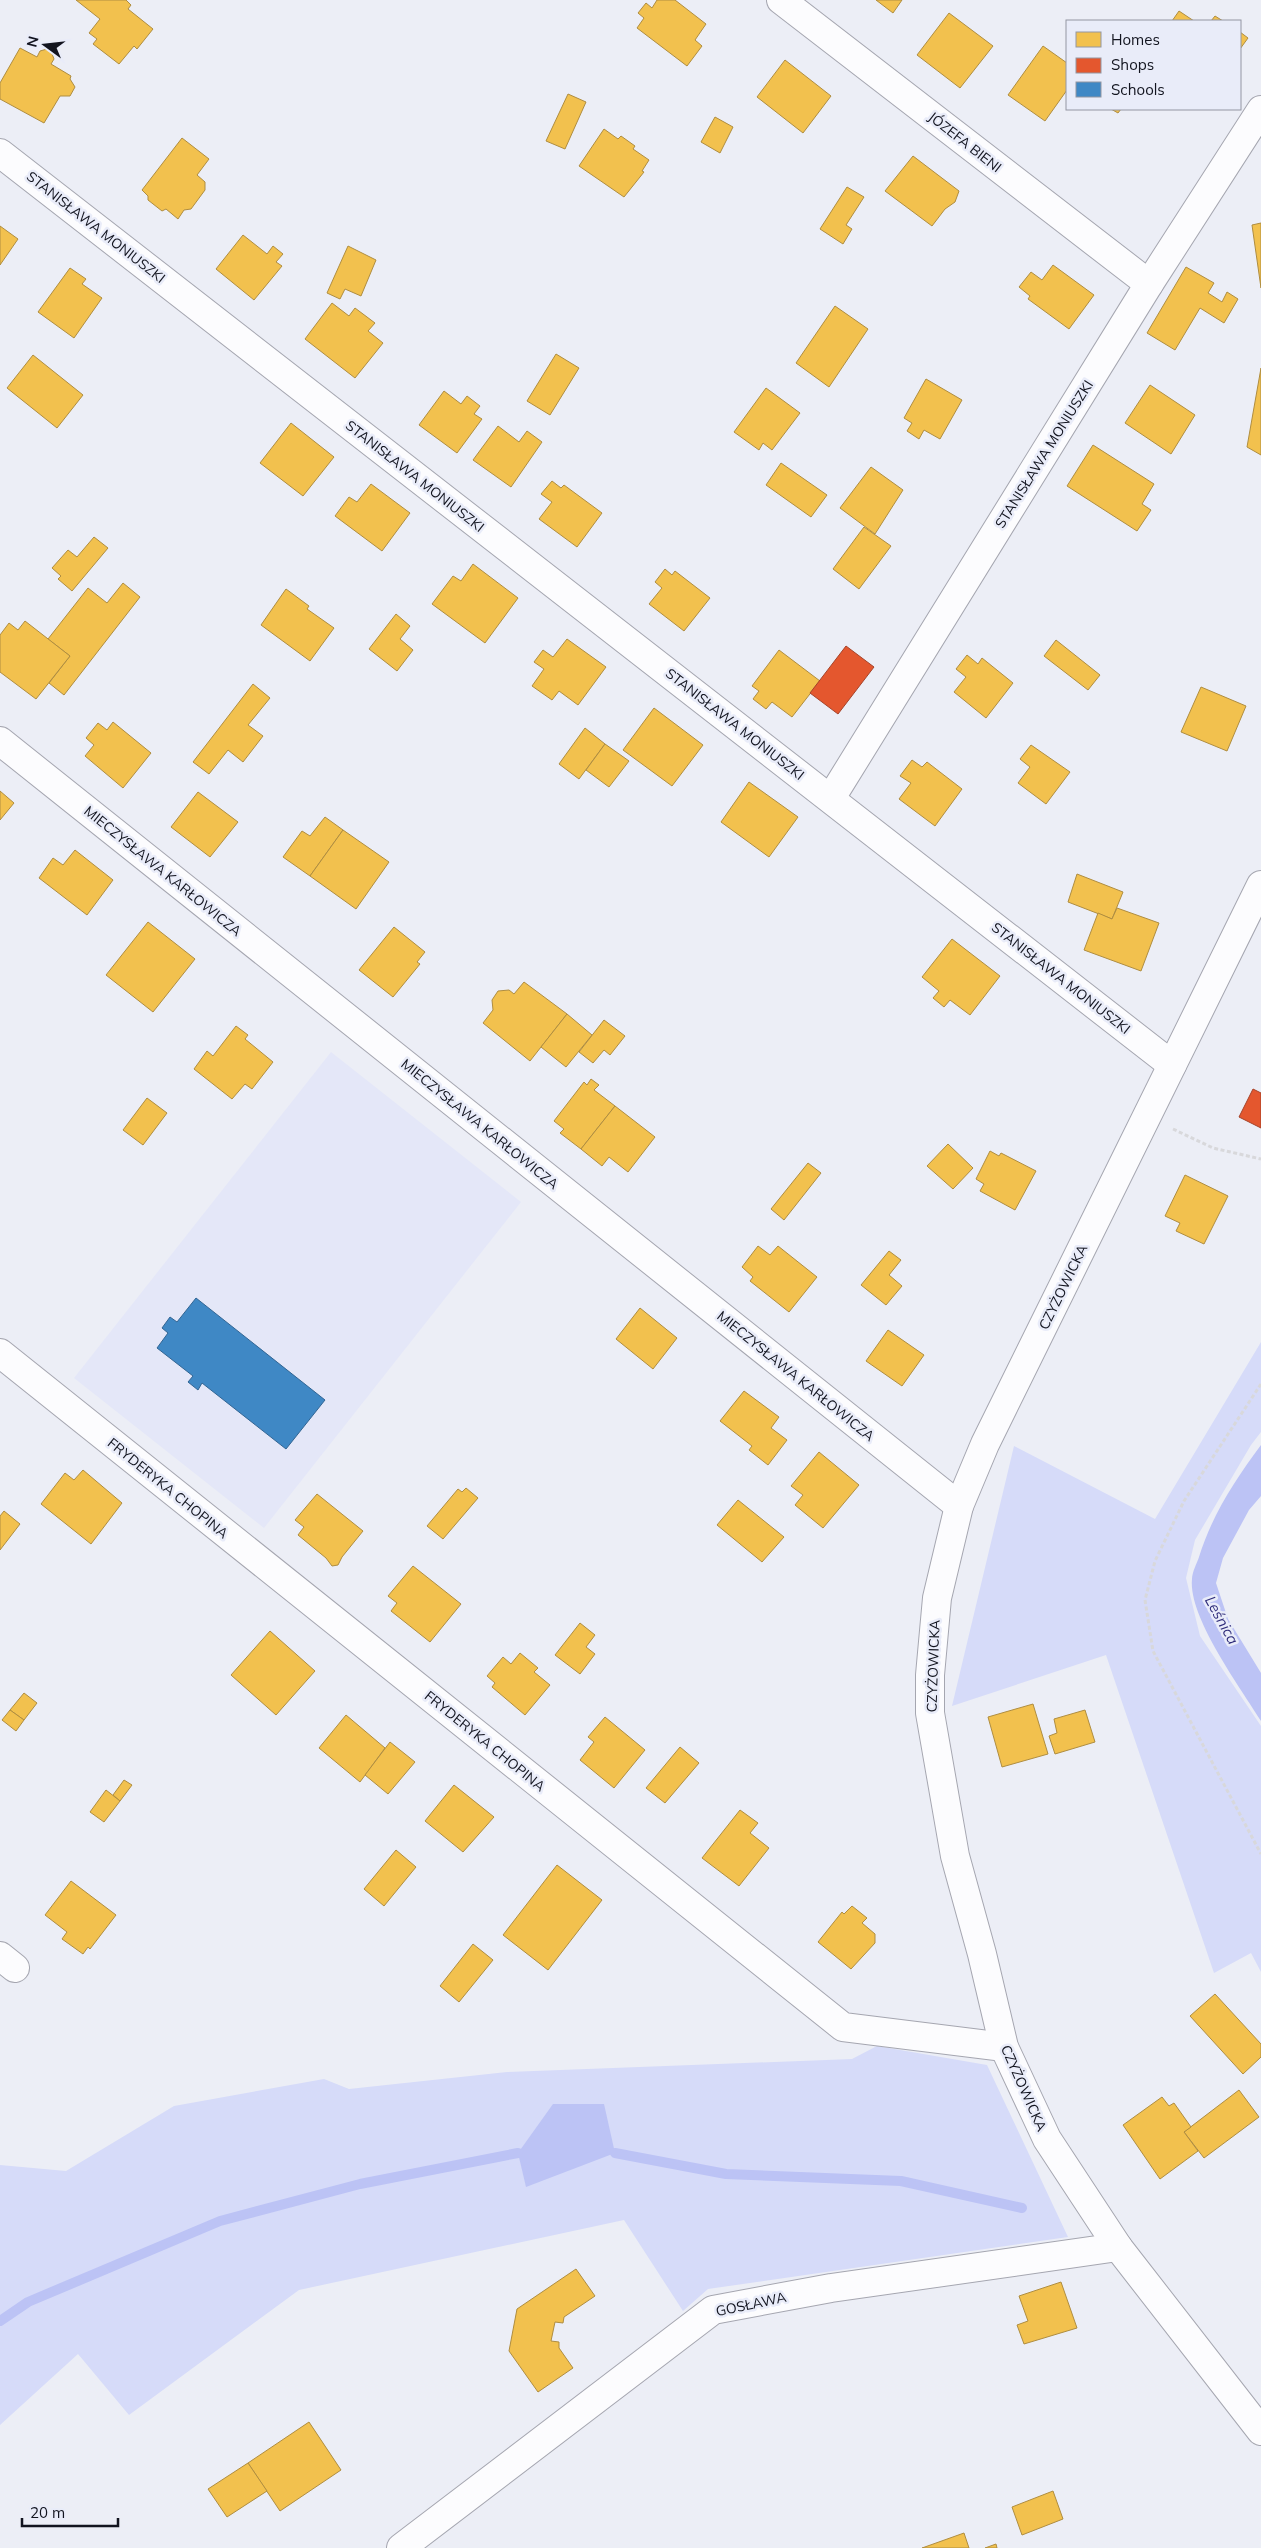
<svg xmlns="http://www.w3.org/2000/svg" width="1261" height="2548" viewBox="0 0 1261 2548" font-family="Mulish,sans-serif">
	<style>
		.built { fill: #e4e7f8 }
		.green { fill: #d6dbf9 }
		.water { fill: #bcc3f5 }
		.homes { fill: #f2c14e; stroke: #af8d40 }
		.shops { fill: #e4572e; stroke: #a5432a }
		.schools { fill: #3f88c5; stroke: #326593 }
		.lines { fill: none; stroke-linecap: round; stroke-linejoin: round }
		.stream { stroke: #bcc3f5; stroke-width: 10 }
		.street-casing { stroke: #a5a6b0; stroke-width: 30 }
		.secondary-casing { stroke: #a5a6b0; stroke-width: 30 }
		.path { stroke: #d8d8db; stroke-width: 3; stroke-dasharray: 4 2.5; stroke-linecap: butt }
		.street { stroke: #fcfcfe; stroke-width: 28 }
		.secondary { stroke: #fcfcfe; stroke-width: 28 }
		.labels { text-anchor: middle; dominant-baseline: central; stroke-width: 5; stroke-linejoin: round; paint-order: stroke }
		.street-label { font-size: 14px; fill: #12141f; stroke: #e9ecf9 }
		.water-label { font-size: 15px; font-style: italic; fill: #2e2c7a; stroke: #e9ecf9 }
	</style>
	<rect width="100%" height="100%" fill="#eceef6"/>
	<!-- built -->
	<polygon class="built" points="331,1052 521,1202 264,1528 74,1378"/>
	<!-- green -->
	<g class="green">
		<polygon points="1261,1342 1261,1432 1251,1445 1195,1540 1186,1578 1200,1636 1261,1726 1261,1972 1251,1953 1214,1973 1106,1655 952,1706 1014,1446 1155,1519"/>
		<polygon points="877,2046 987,2065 1068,2237 708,2289 683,2311 624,2220 299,2290 129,2415 78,2354 0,2425 0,2165 66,2171 174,2106 324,2079 349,2089 507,2072 852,2059"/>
	</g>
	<!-- water -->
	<g class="water">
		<path d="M1261,1445V1496L1249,1510L1223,1558L1216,1583L1228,1619L1261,1673V1721C1240,1687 1188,1617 1192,1579C1192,1572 1197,1563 1199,1557C1212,1515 1235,1480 1261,1445Z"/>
		<polygon points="553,2104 604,2104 615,2153 526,2187 518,2153"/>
	</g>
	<!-- homes -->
	<g class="homes">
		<polygon points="76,0 126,0 131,5 128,9 153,29 137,49 134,46 119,64 93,44 97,39 89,33 100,19"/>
		<polygon points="657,0 675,0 706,24 695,40 702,46 687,66 637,28 644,18 638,13 646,3 652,8"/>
		<polygon points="876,0 902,0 893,13"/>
		<polygon points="1179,11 1194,21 1172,21"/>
		<polygon points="949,13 993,46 960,88 917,55"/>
		<polygon points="1215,16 1223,21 1211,21"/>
		<polygon points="1240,32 1248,38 1240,49"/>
		<polygon points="1043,46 1067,63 1067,90 1045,121 1008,95"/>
		<polygon points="20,48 37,57 40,51 47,49 51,51 54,59 51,64 71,76 70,79 75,87 70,96 60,96 44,123 0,99 0,83"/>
		<polygon points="785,60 831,96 803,133 757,97"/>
		<polygon points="568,94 586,102 565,149 546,141"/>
		<polygon points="1111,109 1121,109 1118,113"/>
		<polygon points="715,117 733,127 720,153 701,142"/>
		<polygon points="604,129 618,139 621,136 635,146 633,149 649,160 642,171 644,172 624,197 579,166"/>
		<polygon points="182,138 209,159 197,175 205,182 205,190 191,209 184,210 178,219 166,209 162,211 148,200 148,196 142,190"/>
		<polygon points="913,156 959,191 955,202 945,209 932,226 885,191"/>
		<polygon points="847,187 864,197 846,225 852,229 843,244 820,229"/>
		<polygon points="1261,223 1261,288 1252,225"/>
		<polygon points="0,226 18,239 0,265"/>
		<polygon points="243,235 267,254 273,246 283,254 276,262 282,266 254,300 216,269"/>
		<polygon points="348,246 376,260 361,296 345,289 340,299 327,293"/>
		<polygon points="1053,265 1094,295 1069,329 1028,299 1030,296 1019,287 1031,272 1042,280"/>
		<polygon points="1186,267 1214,283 1208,293 1222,302 1227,292 1238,299 1224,323 1200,308 1175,350 1147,333"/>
		<polygon points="70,268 86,279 82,284 102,298 74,338 38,312"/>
		<polygon points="332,303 349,316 355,308 375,323 368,331 383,343 355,378 305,339"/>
		<polygon points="835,306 868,329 829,387 796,363"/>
		<polygon points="556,354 579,368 550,415 527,401"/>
		<polygon points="33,355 83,395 57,428 7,388"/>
		<polygon points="1261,368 1261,455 1247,447"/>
		<polygon points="926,379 962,400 940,439 924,430 919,439 907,431 912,423 904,418"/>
		<polygon points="1150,385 1195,415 1171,454 1125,423"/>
		<polygon points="766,388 800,413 772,450 763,443 759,450 734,432"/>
		<polygon points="444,391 461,404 467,396 480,406 474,414 482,419 457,453 419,425"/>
		<polygon points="291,423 334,457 303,496 260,463"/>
		<polygon points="498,426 519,442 527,431 542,442 511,487 473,460"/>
		<polygon points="1093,445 1154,484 1142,504 1151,510 1137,531 1067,486"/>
		<polygon points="781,463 827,495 811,517 766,485"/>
		<polygon points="871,467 903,490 875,534 840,508"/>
		<polygon points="552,481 561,488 564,485 602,513 577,547 539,519 552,502 541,494"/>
		<polygon points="371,484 410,513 382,551 335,516 349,497 357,502"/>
		<polygon points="864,527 891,546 859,589 833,569"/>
		<polygon points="94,537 108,548 72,591 58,579 61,576 52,568 68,550 77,557"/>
		<polygon points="473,564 518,598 485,643 432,604 453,576 461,581"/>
		<polygon points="665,569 672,575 675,571 710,598 684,631 649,604 662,588 655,582"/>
		<polygon points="123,583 140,597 64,695 49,683 70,656 48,639 88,588 107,603"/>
		<polygon points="286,589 309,606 307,609 334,628 310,661 261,625"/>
		<polygon points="396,614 410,626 400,639 413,650 397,671 369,649"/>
		<polygon points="25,621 70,656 36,699 0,672 0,635 9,623 18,630"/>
		<polygon points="567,639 606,667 578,705 559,691 552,700 532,686 544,669 534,662 543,650 553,657"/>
		<polygon points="1056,640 1100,675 1088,690 1044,656"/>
		<polygon points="779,650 820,681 792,717 772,702 766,709 753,699 759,691 752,686"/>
		<polygon points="967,655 978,664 982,658 1013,683 986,718 954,692 966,677 956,669"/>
		<polygon points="253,684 270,698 248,725 263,736 243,762 228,750 209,774 193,762"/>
		<polygon points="1201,687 1246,706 1227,751 1181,732"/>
		<polygon points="654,708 703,745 672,786 623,750"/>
		<polygon points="113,722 151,753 123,788 85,756 94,745 86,738 98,723 107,730"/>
		<polygon points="585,728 605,744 579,779 559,764"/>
		<polygon points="605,744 629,761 609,787 586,770"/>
		<polygon points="1031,745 1070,772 1046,804 1018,783 1030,767 1020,759"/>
		<polygon points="912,760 922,767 927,762 962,789 935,826 899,799 911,783 900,776"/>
		<polygon points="749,782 798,817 769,857 721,822"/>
		<polygon points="0,791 14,803 0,820"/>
		<polygon points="198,792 238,822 210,857 171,827"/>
		<polygon points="325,817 343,830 310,876 283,857 302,831 310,836"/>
		<polygon points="343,830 389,862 356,909 310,876"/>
		<polygon points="75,850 113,880 87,915 39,878 53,858 63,865"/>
		<polygon points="1077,874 1123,892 1112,919 1068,902"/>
		<polygon points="1117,908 1159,923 1141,971 1084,950 1098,913 1112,919"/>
		<polygon points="148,922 195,959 153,1012 106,975"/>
		<polygon points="394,927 425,952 417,962 420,964 393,997 359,970"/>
		<polygon points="952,939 1000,976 970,1015 950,1000 944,1007 933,998 939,991 922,977"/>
		<polygon points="524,982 567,1014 530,1061 483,1023 493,1010 492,1000 498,991 509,990 514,994"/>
		<polygon points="567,1014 592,1035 566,1067 541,1047"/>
		<polygon points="604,1020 625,1036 610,1055 604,1050 593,1063 579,1052"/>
		<polygon points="236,1026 248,1035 245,1039 273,1062 252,1089 245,1084 232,1099 194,1069 207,1051 213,1056"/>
		<polygon points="591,1079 599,1085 594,1090 615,1106 581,1149 560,1133 564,1129 554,1121 584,1082 587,1085"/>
		<polygon points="147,1098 167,1113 143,1145 123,1130"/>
		<polygon points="615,1106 655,1137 628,1172 609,1157 602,1166 581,1149"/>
		<polygon points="948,1144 973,1168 953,1189 927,1166"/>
		<polygon points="990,1151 999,1156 1001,1153 1036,1171 1015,1210 980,1191 984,1184 976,1179"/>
		<polygon points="808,1163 821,1173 784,1220 771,1209"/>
		<polygon points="1185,1175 1228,1196 1204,1244 1176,1231 1180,1223 1165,1216"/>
		<polygon points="758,1246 770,1255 778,1246 817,1277 789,1312 750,1281 753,1277 742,1267"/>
		<polygon points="889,1251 901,1260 889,1275 902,1286 886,1305 861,1285"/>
		<polygon points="640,1308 677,1338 653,1369 616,1339"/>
		<polygon points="888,1330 924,1355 902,1386 866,1361"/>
		<polygon points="744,1391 779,1417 771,1428 787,1440 768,1465 749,1450 752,1446 720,1421"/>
		<polygon points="819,1452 859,1485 823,1528 795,1505 803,1495 791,1486"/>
		<polygon points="83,1470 122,1503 91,1544 41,1504 65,1473 74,1480"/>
		<polygon points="466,1488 478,1498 443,1539 427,1526 458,1489 462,1492"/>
		<polygon points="317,1494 363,1531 342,1557 338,1565 332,1566 326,1558 298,1535 304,1527 295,1520"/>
		<polygon points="738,1500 784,1537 762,1562 717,1525"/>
		<polygon points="4,1511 20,1524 0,1550 0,1516"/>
		<polygon points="413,1566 461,1604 430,1642 391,1611 397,1603 388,1596"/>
		<polygon points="580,1623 595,1635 586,1647 595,1654 580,1674 555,1655"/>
		<polygon points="270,1631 315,1671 276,1715 231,1675"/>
		<polygon points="520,1653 538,1668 534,1672 550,1685 525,1715 492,1687 495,1683 487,1676 503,1657 511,1664"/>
		<polygon points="24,1693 37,1703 24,1720 10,1710"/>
		<polygon points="1033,1704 1048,1754 1002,1767 988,1717"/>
		<polygon points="10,1710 24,1720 16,1731 2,1720"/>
		<polygon points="1085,1710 1095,1742 1055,1754 1049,1736 1057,1733 1054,1719"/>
		<polygon points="346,1715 385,1748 360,1782 319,1748"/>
		<polygon points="605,1717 645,1750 614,1788 580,1760 594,1742 588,1737"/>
		<polygon points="390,1742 415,1762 388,1794 365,1775"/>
		<polygon points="680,1747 699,1763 665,1803 646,1788"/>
		<polygon points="124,1780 132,1785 120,1801 113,1795"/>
		<polygon points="454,1785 494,1817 463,1852 425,1821"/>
		<polygon points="106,1790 120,1801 104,1822 90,1812"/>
		<polygon points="740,1810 758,1823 750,1833 769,1848 739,1886 702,1858"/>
		<polygon points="396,1850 416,1867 384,1906 364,1889"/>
		<polygon points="557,1865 602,1900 548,1970 503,1935"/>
		<polygon points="71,1881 116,1915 90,1949 88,1947 83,1954 62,1939 67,1932 45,1915"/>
		<polygon points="852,1906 867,1918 862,1923 875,1934 875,1943 851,1969 818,1942 842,1912 844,1914"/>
		<polygon points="473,1944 493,1960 459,2002 440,1986"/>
		<polygon points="1215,1994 1261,2044 1261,2057 1243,2074 1190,2016"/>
		<polygon points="1239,2090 1259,2117 1204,2158 1184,2132"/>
		<polygon points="1162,2097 1169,2106 1174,2103 1191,2127 1184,2132 1198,2151 1160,2179 1123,2125"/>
		<polygon points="576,2269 595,2296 564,2317 563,2323 555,2322 551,2341 559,2342 559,2348 573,2368 538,2392 509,2351 517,2309"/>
		<polygon points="1061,2282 1077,2328 1024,2344 1017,2325 1028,2321 1019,2296"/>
		<polygon points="309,2422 341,2470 280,2511 248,2463"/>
		<polygon points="248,2463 267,2491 227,2517 208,2489"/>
		<polygon points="1053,2491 1063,2519 1022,2535 1012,2507"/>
		<polygon points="964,2533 969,2548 922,2548"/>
		<polygon points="996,2544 997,2548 985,2548"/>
	</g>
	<!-- shops -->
	<g class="shops">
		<polygon points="846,646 874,667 838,714 810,693"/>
		<polygon points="1253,1089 1261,1093 1261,1128 1239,1117"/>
	</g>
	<!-- schools -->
	<polygon class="schools" points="196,1298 325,1400 286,1449 202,1383 198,1390 188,1382 193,1376 157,1348 168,1333 162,1328 170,1317 177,1322"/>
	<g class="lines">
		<!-- stream -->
		<g class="stream">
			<polyline points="615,2153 726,2174 901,2181 1022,2208"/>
			<polyline points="0,2321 28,2302 220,2221 360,2184 518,2153"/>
		</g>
		<!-- street casing -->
		<g class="street-casing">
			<g id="street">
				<polyline points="781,0 1149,284"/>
				<polyline points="0,153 1172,1065"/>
				<polyline points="0,741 959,1506"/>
				<polyline points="831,798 1149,284 1261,110"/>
				<polyline points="0,1353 843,2027 1004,2047"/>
				<polyline points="0,1956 15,1968"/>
				<polyline points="401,2548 713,2310 831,2288 1118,2247"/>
			</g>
		</g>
		<!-- secondary casing -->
		<g class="secondary-casing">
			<polyline id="secondary" points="1261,885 985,1444 959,1506 937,1598 930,1675 930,1713 955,1856 982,1954 1004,2047 1047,2139 1118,2247 1261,2431"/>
		</g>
		<!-- path -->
		<g class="path">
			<polyline points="1173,1129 1213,1148 1261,1159"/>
			<polyline points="1261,1384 1184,1501 1155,1561 1145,1600 1153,1651 1261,1854"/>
		</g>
		<!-- street -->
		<use href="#street" class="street"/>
		<!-- secondary -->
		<use href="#secondary" class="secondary"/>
	</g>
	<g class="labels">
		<!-- street labels -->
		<g class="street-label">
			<text transform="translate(965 142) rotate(38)">JÓZEFA BIENI</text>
			<text transform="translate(96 227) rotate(38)">STANISŁAWA MONIUSZKI</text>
			<text transform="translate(1044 454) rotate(-58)">STANISŁAWA MONIUSZKI</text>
			<text transform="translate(415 476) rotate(38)">STANISŁAWA MONIUSZKI</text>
			<text transform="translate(735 724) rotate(38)">STANISŁAWA MONIUSZKI</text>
			<text transform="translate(163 871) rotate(39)">MIECZYSŁAWA KARŁOWICZA</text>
			<text transform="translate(1061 978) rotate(38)">STANISŁAWA MONIUSZKI</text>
			<text transform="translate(480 1124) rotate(39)">MIECZYSŁAWA KARŁOWICZA</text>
			<text transform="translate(1063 1287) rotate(-64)">CZYŻOWICKA</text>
			<text transform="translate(796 1376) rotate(39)">MIECZYSŁAWA KARŁOWICZA</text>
			<text transform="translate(168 1488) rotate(39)">FRYDERYKA CHOPINA</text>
			<text transform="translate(933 1666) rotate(-88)">CZYŻOWICKA</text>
			<text transform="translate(485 1741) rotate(39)">FRYDERYKA CHOPINA</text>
			<text transform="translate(1024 2088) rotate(66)">CZYŻOWICKA</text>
			<text transform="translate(751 2304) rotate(-12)">GOSŁAWA</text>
		</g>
		<!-- water labels -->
		<g class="water-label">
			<text transform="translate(1222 1620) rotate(61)">Leśnica</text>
		</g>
	</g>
	<!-- legend -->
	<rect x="1066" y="20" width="175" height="90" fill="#e9ecf9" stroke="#9396a2"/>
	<rect x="1076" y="32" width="25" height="15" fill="#f2c14e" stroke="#9396a2"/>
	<text x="1111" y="45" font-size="15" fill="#12141f">Homes</text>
	<rect x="1076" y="58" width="25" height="15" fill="#e4572e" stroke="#9396a2"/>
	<text x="1111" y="70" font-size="15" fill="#12141f">Shops</text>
	<rect x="1076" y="82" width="25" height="15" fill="#3f88c5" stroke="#9396a2"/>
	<text x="1111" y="95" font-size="15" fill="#12141f">Schools</text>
	<!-- north arrow -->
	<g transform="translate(45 45) rotate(285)" stroke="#e9ecf9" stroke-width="4" paint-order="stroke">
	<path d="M0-4L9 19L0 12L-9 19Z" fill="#12141f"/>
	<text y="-8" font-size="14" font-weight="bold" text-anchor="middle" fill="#12141f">N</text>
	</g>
	<!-- scale -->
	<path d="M22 2518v8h96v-8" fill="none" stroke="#12141f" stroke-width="2.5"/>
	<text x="30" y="2518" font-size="15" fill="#12141f" stroke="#e9ecf9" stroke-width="4" paint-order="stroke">20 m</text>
</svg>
